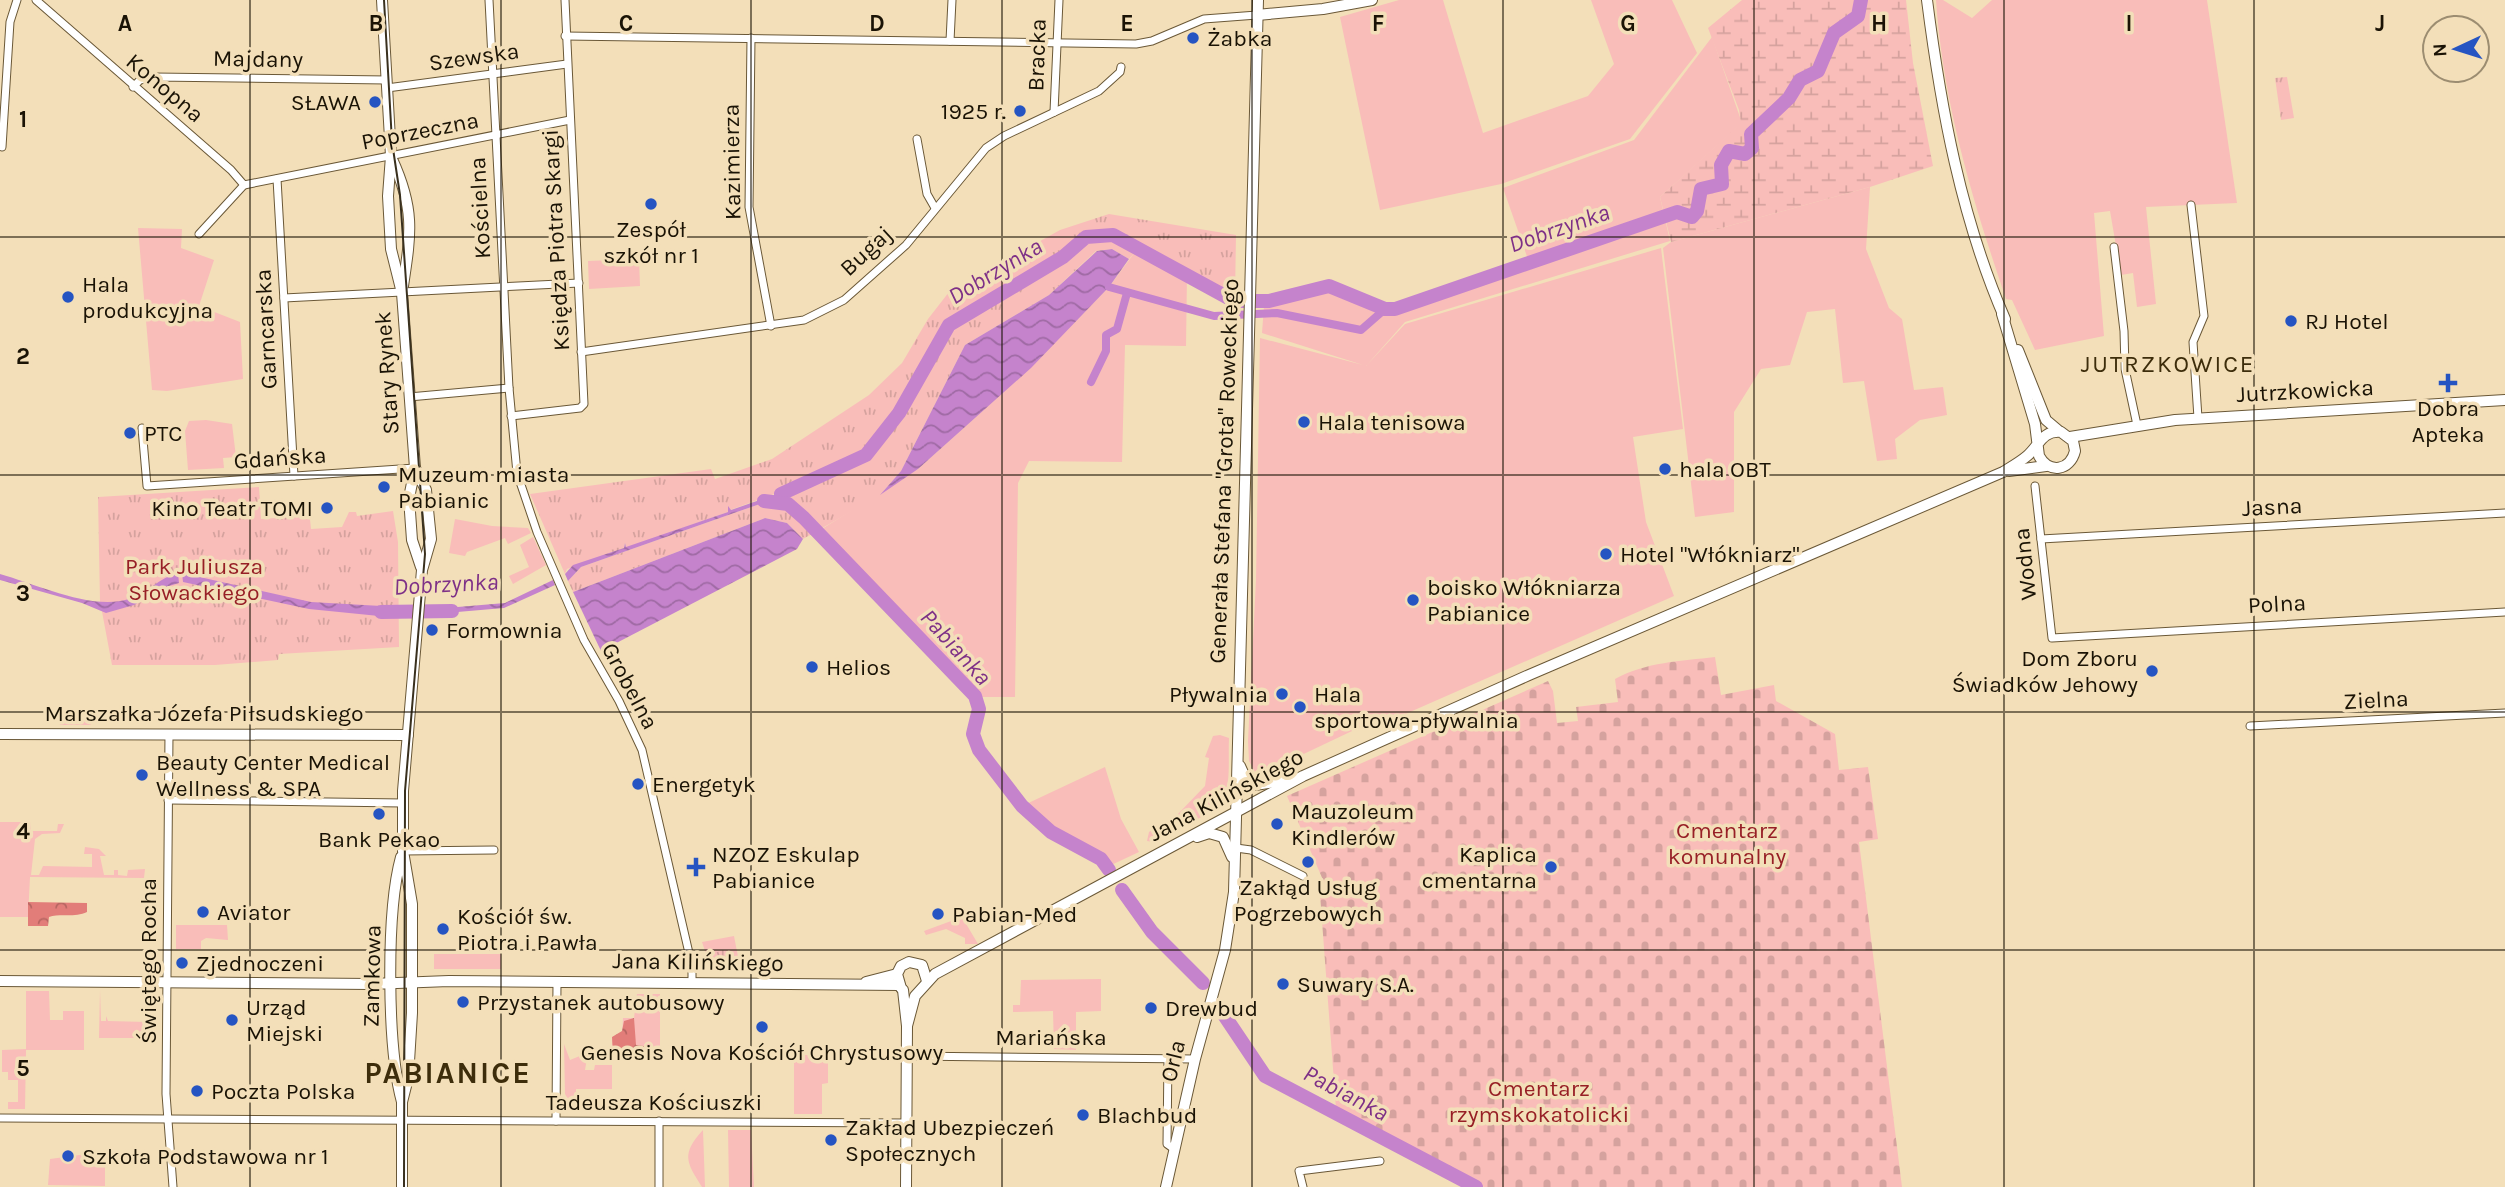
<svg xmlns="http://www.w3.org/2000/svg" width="2505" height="1187" viewBox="0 0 2505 1187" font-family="Karla,sans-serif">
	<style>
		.green { fill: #f9bdb9 }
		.forest { fill: url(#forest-crowns) }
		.wetland { fill: url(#wetland-marsh) }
		.cemetery { fill: url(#cemetery-stones) }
		.park { fill: url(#park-tufts) }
		.water { fill: url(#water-waves) }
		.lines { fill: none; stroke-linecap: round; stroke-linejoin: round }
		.canal { stroke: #c583cc; stroke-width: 8 }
		.river { stroke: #c583cc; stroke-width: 14 }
		.street-casing { stroke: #6a5837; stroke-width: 9 }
		.secondary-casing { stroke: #6a5837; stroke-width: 12 }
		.street { stroke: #fff; stroke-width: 7 }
		.secondary { stroke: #fff; stroke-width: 10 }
		.tram { stroke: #39301e; stroke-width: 2 }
		.grid { fill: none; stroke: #1a1305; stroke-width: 2; stroke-opacity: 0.55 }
		.poi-dot { fill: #2554c2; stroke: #f3dfb9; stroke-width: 2.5 }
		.labels { text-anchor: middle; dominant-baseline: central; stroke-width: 7; stroke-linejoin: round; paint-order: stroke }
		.poi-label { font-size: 23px; fill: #1a1305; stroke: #f3dfb9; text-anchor: start }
		.street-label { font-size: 23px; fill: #1a1305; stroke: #f3dfb9 }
		.park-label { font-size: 23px; fill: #971f26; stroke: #f3dfb9 }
		.water-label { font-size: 24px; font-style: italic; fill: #7e3087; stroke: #f3dfb9 }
		.neighbourhood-label { font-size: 24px; letter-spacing: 2px; fill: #3d2d0b; stroke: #f3dfb9 }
		.district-label { font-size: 30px; font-weight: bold; letter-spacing: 2px; fill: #3d2d0b; stroke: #f3dfb9 }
		.grid-label { font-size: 23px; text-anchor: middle; font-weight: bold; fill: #1a1305; stroke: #f3dfb9; stroke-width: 7; stroke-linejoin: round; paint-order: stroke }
	</style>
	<defs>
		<pattern id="forest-crowns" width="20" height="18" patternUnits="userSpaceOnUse" patternTransform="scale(1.75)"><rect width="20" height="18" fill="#e27d79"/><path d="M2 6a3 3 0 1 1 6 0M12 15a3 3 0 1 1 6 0" fill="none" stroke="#b66561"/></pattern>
		<pattern id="wetland-marsh" width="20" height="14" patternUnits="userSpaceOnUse" patternTransform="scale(1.75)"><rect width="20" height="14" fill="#f9bdb9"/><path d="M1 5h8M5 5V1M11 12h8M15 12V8" fill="none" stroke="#d5a29e"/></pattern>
		<pattern id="cemetery-stones" width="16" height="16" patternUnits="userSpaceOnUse" patternTransform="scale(1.75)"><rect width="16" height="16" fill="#f9bdb9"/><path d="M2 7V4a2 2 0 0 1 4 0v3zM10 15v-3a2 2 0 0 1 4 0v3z" fill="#d5a29e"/></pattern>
		<pattern id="park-tufts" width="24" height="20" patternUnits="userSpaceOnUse" patternTransform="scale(1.75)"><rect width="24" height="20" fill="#f9bdb9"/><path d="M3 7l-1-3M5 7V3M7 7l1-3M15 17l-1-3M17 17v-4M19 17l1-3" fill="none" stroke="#d5a29e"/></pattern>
		<pattern id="water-waves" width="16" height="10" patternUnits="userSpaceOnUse" patternTransform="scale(1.75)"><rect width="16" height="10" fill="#c583cc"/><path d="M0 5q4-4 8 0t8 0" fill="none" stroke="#9f6aa4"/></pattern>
	</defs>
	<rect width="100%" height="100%" fill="#f3dfb9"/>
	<!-- green -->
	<g class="green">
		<polygon points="1399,0 1443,0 1483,133 1588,96 1614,64 1591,0 1672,0 1697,53 1630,139 1501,184 1380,210 1340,17"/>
		<path d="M1936,0H1943L1972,18L1992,0H2207L2237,203L2146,207L2156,304L2137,307L2133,273L2121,275L2110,211L2094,213L2104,336L2035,350L2012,300L2006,299C1973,202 1943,103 1936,0Z"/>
		<polygon points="1712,37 1742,123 1660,197 1670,241 1405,322 1366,366 1405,324 1661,248 1683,429 1633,437 1646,522 1674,596 1394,719 1390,713 1272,769 1259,767 1255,772 1249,761 1248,741 1256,580 1260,338 1363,365 1262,333 1264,306 1329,291 1392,314 1530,265 1503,188 1634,140"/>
		<polygon points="1870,187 1866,249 1889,308 1902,319 1914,390 1943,387 1947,415 1920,420 1895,439 1897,459 1877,461 1864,381 1843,383 1835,309 1807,312 1790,365 1761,369 1734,412 1734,512 1695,517 1663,248 1671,242"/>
		<polygon points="138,228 182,229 181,248 214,260 199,306 240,322 243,379 167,391 152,390"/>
		<polygon points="1138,248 1187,275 1186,346 1125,345 1122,462 1029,461 1018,483 1015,697 974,697 817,532 918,469 1028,370 1109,287"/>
		<polygon points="639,259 640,286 589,289 588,261"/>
		<polygon points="206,420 232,424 236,457 223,458 224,468 188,470 185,431 189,421"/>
		<polygon points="455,519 492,526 528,528 531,533 508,544 505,538 467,552 465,556 449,553"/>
		<polygon points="533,537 546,565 513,584 509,576 529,567 520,545"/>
		<polygon points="62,707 63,711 89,709 93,716 91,725 60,725 55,716"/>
		<path d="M1220,735L1229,738C1228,758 1231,781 1224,798C1219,812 1169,833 1154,842L1147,841L1149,832L1152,830L1154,834L1157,832L1155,829L1164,823L1167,827L1174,823L1171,818H1178L1177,815L1205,786L1209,758L1205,757L1213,736Z"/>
		<polygon points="1105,767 1121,819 1139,852 1107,867 1101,859 1051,832 1022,806"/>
		<polygon points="0,822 30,822 31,831 57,831 58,824 64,824 60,833 42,834 35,839 31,875 39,875 43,866 92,867 92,854 84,854 85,847 99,849 106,856 100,856 104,875 114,875 114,870 118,870 118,875 127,876 128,870 145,869 144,878 30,877 28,917 0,917"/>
		<polygon points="962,917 978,944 965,944 965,938 946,929 926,935 924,931"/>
		<polygon points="176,925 227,925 228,940 206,938 201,941 201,949 176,949"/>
		<rect x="434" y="954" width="67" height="15"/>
		<polygon points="1101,979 1101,1011 1076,1012 1076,1050 1054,1049 1053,1011 1013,1012 1013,1005 1020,1005 1021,980"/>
		<polygon points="100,990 101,1021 106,1021 106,1016 108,1021 147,1022 150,1016 157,1016 156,1038 99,1038"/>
		<polygon points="26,991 49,991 50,1020 63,1020 63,1011 84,1011 84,1050 26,1050 25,1109 8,1109 8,1102 18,1102 18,1080 8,1080 8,1072 2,1072 2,1050 26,1049"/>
		<polygon points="637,994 660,994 660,1054 613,1054 612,1037 622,1037 623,1018 634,1018"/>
		<polygon points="564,1044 570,1060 592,1051 597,1054 596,1058 587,1058 585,1070 594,1070 595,1065 612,1065 612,1089 576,1089 576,1113 565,1094"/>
		<polygon points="794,1055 828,1055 828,1083 822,1084 822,1114 794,1114"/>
		<path d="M703,1130L705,1187H702C686,1162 681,1154 703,1130Z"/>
		<polygon points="728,1130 751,1130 754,1187 729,1187"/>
		<polygon points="87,1154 105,1154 105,1186 48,1185 50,1159"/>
	</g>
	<!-- forest -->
	<g class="forest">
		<path d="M28,902L87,903V912C75,918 60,913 49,917L48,926H28Z"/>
		<polygon points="634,1018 636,1045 658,1048 660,1054 613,1054 612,1037 622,1031 624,1021"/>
	</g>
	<!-- wetland -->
	<polygon class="wetland" points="1742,0 1906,0 1913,63 1933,166 1870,187 1671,242 1660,197 1741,123 1739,110 1708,28"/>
	<!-- cemetery -->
	<path class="cemetery" d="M1715,657L1721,695L1774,685L1776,701L1835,734L1839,770L1868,767L1878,839L1859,842L1902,1187H1484L1336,1109L1320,894H1329L1287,796L1548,681L1553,691L1557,723L1578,721L1576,707L1618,702L1615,679C1646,662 1681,661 1715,657Z"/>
	<!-- park -->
	<g class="park">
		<polygon points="2287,77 2294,118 2281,120 2275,78"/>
		<polygon points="1109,214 1236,235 1235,297 1139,248 1129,259 1112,249 1096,251 1049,295 965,345 901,471 880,495 803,539 787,523 765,518 573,592 568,581 581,567 734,513 760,504 772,504 768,500 824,476 730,510 728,508 728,512 626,548 625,543 624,548 567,569 565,574 530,494 711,469 715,479 772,459 869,395 902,363 928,319 949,292 1060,230"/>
		<polygon points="259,487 261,519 302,516 302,519 310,519 311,529 342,527 349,512 356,512 357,516 393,511 398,542 399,647 279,654 278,660 215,665 112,665 100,601 98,497"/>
		<polygon points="734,936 741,972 712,972 702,942"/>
	</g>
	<!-- water -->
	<g class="water">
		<polygon points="1112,249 1129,259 1109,287 1031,368 918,469 880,495 901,471 965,345 1049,295 1097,251"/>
		<polygon points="797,487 770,499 773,504 760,504 734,513 581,567 568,581 565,574 573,565 624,548 625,543 626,547 728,512 728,506 731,510"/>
		<polygon points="765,518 787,523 803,539 797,549 601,651 573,592"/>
		<path d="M178,573L179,583L162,588L134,605L106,613L82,603L0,580V574C36,584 92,611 129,599C147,593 159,578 178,573Z"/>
		<polygon points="182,573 311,602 399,607 399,618 309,609 183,582"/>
		<polygon points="553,580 555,585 504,608 434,614 434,609 505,603"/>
	</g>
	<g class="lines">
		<!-- canal -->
		<g class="canal">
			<polyline points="1109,287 1214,316 1277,313 1361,330 1385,309"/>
			<polyline points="1091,382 1106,351 1106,335 1117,329 1127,293"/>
		</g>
		<!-- river -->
		<g class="river">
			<polyline points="781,494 866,455 899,413 949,325 1063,257 1086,237 1113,235 1234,301 1269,301 1329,286 1385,309 1395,309 1677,212 1692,217 1697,211 1701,189 1722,184 1721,165 1729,151 1745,154 1752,148 1751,134 1789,98 1800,80 1818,71 1834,33 1858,16 1861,0"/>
			<polyline points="764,501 788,504 804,518 975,696 979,709 973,734 979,750 1022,806 1051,832 1101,859 1109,870"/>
			<polyline points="381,612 452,611"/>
			<polyline points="1122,890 1152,932 1203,983"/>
			<polyline points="1220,1009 1265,1076 1476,1187"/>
		</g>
		<!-- street casing -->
		<g class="street-casing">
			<g id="street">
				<polyline points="36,0 231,170 244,185 570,120"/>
				<polyline points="489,0 509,388 517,473 537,532 584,640 619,701 642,750 692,966 692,983"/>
				<polyline points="565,36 1136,44 1152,41 1204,19 1257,15"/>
				<polyline points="751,38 749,207 771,326"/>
				<polyline points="950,41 952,0"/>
				<polyline points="133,87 140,80 154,77 387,80"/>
				<polyline points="387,88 567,64"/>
				<polyline points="1054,112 1059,0"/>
				<polyline points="917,139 927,194 935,208"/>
				<polyline points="2,147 10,22 17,0"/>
				<polyline points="277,179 294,476"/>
				<polyline points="2191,205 2204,316 2193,342 2198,418"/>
				<polyline points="199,234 244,185"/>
				<polyline points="2114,247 2124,331 2125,369 2137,425"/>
				<polyline points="284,298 579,283"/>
				<polyline points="581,352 804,320 844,300 906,245 986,148 1004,136 1099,91 1120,72 1121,67"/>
				<polyline points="409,397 509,388"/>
				<polyline points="511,416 580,408 584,404 565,0"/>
				<polyline points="142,428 147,486 415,468"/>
				<polyline points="2035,486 2052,638 2505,612"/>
				<polyline points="2041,539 2505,513"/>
				<polyline points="2250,726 2505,713"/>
				<polyline points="169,734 166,1094 173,1187"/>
				<polyline points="168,800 403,803"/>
				<polyline points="1236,848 1251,850 1303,876"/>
				<polyline points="403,851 494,850"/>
				<polyline points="907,1056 1195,1059"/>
				<polyline points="1168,1057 1167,1144 1174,1149"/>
				<polyline points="0,1118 906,1123"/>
				<polyline points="556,1121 557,982"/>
				<polyline points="659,1187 659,1121"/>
				<polyline points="1303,1187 1299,1171 1380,1161"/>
			</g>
		</g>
		<!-- secondary casing -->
		<g class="secondary-casing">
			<g id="secondary">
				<polyline points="382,0 391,156 388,196 391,249 402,293 415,468 409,498 412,540 421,567"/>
				<path d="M1927,0C1941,109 1961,218 2005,319"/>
				<polyline points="1257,15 1323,9 1372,0"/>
				<path d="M392,159C415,209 411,233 403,286"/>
				<polyline points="2018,350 2046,420 2059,431"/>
				<polyline points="2070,437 2175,420 2505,400"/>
				<polyline points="2009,471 2046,466"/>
				<polyline points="0,734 408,735"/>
				<polyline points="1240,766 1245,777 1255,785 1287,780"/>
				<polyline points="1197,837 1209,833 1223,837 1232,857"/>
				<path d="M401,857C386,912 387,1047 402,1102"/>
				<polyline points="0,981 371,984 449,981 899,985"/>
				<polyline points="866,982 897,974"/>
				<polyline points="901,988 897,974 901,966 909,962 922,965 927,981"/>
				<polyline points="903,990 907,1026 906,1187"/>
				<path d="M907,1026L915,996L935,974L1303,776L1529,675L2003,472C2011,467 2020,462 2027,456C2039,446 2042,430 2061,432L2073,441L2075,451C2070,471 2049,474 2039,456L2035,424L2002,314"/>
				<polyline points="402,1187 402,1102 408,1078 412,1013 412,904 403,851 403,791 422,570 431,539 426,490 415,468"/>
				<polyline points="1166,1187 1195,1059 1225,950 1234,892 1258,0"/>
			</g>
		</g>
		<!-- street -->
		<use href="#street" class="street"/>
		<!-- secondary -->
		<use href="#secondary" class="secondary"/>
		<!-- tram -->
		<polyline class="tram" points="384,0 392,142 400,195 425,554 405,791 404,1187"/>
	</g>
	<!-- grid -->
	<path class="grid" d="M250,0V1187M501,0V1187M751,0V1187M1002,0V1187M1252,0V1187M1503,0V1187M1754,0V1187M2004,0V1187M2254,0V1187M0,237H2505M0,475H2505M0,712H2505M0,950H2505"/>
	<!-- markers -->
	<g class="poi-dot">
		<circle cx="1193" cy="38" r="7"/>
		<circle cx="375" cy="102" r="7"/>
		<circle cx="1020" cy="111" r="7"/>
		<circle cx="651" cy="204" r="7"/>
		<circle cx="68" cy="297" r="7"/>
		<circle cx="2291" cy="321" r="7"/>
		<path d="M2444.5 372.5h7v7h7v7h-7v7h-7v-7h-7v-7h7z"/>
		<circle cx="1304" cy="422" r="7"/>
		<circle cx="130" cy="433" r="7"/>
		<circle cx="1665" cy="469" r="7"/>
		<circle cx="384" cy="487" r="7"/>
		<circle cx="327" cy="508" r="7"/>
		<circle cx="1606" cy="554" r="7"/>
		<circle cx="1413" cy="600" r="7"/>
		<circle cx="432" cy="630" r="7"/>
		<circle cx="812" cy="667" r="7"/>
		<circle cx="2152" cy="671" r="7"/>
		<circle cx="1282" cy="694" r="7"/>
		<circle cx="1300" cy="707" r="7"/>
		<circle cx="142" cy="775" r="7"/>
		<circle cx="638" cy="784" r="7"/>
		<circle cx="379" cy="814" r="7"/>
		<circle cx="1277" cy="824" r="7"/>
		<circle cx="1308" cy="862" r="7"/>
		<path d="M692.5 856.5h7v7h7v7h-7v7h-7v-7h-7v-7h7z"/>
		<circle cx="1551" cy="867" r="7"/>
		<circle cx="203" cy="912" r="7"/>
		<circle cx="938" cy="914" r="7"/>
		<circle cx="443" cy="929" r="7"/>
		<circle cx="182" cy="963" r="7"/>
		<circle cx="1283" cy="984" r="7"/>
		<circle cx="463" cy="1002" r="7"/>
		<circle cx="1151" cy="1008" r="7"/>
		<circle cx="232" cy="1020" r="7"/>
		<circle cx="762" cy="1027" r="7"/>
		<circle cx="197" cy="1091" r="7"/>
		<circle cx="1083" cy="1115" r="7"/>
		<circle cx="831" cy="1140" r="7"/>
		<circle cx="68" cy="1156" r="7"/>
	</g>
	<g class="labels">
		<!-- poi labels -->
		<g class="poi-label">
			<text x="1207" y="38">Żabka</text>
			<text x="361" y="102" text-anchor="end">SŁAWA</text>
			<text x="1006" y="111" text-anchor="end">1925 r.</text>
			<text x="651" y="229" text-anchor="middle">Zespół<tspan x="651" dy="26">szkół nr 1</tspan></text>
			<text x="82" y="284">Hala<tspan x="82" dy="26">produkcyjna</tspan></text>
			<text x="2305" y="321">RJ Hotel</text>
			<text x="2448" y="408" text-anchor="middle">Dobra<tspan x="2448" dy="26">Apteka</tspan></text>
			<text x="1318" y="422">Hala tenisowa</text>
			<text x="144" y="433">PTC</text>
			<text x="1679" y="469">hala OBT</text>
			<text x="398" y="474">Muzeum miasta<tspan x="398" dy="26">Pabianic</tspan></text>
			<text x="313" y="508" text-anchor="end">Kino Teatr TOMI</text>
			<text x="1620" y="554">Hotel "Włókniarz"</text>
			<text x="1427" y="587">boisko Włókniarza<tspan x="1427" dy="26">Pabianice</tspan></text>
			<text x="446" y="630">Formownia</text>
			<text x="2138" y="658" text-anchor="end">Dom Zboru<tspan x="2138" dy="26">Świadków Jehowy</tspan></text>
			<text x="826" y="667">Helios</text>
			<text x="1268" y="694" text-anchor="end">Pływalnia</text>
			<text x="1314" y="694">Hala<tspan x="1314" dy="26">sportowa-pływalnia</tspan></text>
			<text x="156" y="762">Beauty Center Medical<tspan x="156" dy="26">Wellness &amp; SPA</tspan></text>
			<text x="652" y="784">Energetyk</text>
			<text x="1291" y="811">Mauzoleum<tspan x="1291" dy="26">Kindlerów</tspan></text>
			<text x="379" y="839" text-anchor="middle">Bank Pekao</text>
			<text x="712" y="854">NZOZ Eskulap<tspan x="712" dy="26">Pabianice</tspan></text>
			<text x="1537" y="854" text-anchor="end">Kaplica<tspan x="1537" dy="26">cmentarna</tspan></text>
			<text x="1308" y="887" text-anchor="middle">Zakłąd Usług<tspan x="1308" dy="26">Pogrzebowych</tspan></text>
			<text x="217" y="912">Aviator</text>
			<text x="952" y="914">Pabian-Med</text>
			<text x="457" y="916">Kościół św.<tspan x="457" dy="26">Piotra i Pawła</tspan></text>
			<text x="196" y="963">Zjednoczeni</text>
			<text x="1297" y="984">Suwary S.A.</text>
			<text x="477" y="1002">Przystanek autobusowy</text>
			<text x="246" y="1007">Urząd<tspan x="246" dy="26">Miejski</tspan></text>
			<text x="1165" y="1008">Drewbud</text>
			<text x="762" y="1052" text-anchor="middle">Genesis Nova Kościół Chrystusowy</text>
			<text x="211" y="1091">Poczta Polska</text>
			<text x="1097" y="1115">Blachbud</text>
			<text x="845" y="1127">Zakład Ubezpieczeń<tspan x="845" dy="26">Społecznych</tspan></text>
			<text x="82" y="1156">Szkoła Podstawowa nr 1</text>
		</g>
		<!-- street labels -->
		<g class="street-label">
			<text transform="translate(1037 55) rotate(-88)">Bracka</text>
			<text transform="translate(474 57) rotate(-8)">Szewska</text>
			<text transform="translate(258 59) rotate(1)">Majdany</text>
			<text transform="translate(165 88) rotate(40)">Konopna</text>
			<text transform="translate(420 131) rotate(-11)">Poprzeczna</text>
			<text transform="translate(732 162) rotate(-91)">Kazimierza</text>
			<text transform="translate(480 208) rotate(-93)">Kościelna</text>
			<text transform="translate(556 240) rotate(-93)">Księdza Piotra Skargi</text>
			<text transform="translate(866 251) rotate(-43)">Bugaj</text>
			<text transform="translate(266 329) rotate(-93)">Garncarska</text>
			<text transform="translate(387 373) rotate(-94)">Stary Rynek</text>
			<text transform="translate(2305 391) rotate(-3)">Jutrzkowicka</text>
			<text transform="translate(280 458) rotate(-4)">Gdańska</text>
			<text transform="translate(1224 471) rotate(-88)">Generała Stefana "Grota" Roweckiego</text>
			<text transform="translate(2272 507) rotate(-3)">Jasna</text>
			<text transform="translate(2025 564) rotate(-96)">Wodna</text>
			<text transform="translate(2277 604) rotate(-3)">Polna</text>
			<text transform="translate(630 686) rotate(62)">Grobelna</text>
			<text transform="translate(2376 700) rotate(-3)">Zielna</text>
			<text x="204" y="713">Marszałka Józefa Piłsudskiego</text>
			<text transform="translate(1226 795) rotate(-28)">Jana Kilińskiego</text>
			<text transform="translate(148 961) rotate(-90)">Świętego Rocha</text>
			<text transform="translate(698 962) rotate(1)">Jana Kilińskiego</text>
			<text transform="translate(372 976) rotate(-89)">Zamkowa</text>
			<text x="1051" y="1037">Mariańska</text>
			<text transform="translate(1173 1061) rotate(-76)">Orla</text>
			<text x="654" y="1102">Tadeusza Kościuszki</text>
		</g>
		<!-- park labels -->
		<g class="park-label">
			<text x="194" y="566">Park Juliusza<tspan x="194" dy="26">Słowackiego</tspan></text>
			<text x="1727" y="830">Cmentarz<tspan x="1727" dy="26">komunalny</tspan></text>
			<text x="1539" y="1088">Cmentarz<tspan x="1539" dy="26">rzymskokatolicki</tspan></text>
		</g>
		<!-- water labels -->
		<g class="water-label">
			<text transform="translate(1559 228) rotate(-19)">Dobrzynka</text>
			<text transform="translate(995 271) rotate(-31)">Dobrzynka</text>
			<text transform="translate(446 584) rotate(-3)">Dobrzynka</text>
			<text transform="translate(956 647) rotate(48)">Pabianka</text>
			<text transform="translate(1346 1093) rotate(28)">Pabianka</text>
		</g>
		<!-- neighbourhood labels -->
		<g class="neighbourhood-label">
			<text x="2168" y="364">JUTRZKOWICE</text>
		</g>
		<!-- district labels -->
		<g class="district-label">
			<text x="448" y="1073">PABIANICE</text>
		</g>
	</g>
	<g class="grid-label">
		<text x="125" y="31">A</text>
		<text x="376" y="31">B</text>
		<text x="626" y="31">C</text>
		<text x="877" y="31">D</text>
		<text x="1127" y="31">E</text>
		<text x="1378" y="31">F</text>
		<text x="1628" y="31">G</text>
		<text x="1879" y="31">H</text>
		<text x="2129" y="31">I</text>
		<text x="2380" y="31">J</text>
		<text x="23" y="127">1</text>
		<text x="23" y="364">2</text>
		<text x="23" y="601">3</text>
		<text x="23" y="839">4</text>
		<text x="23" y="1076">5</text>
	</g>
	<!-- north arrow -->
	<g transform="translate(2456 49) rotate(266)"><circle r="33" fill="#f3dfb9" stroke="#9c8d71" stroke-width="2"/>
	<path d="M0-5L12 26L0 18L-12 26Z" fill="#2554c2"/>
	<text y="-10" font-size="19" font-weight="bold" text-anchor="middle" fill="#1a1305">N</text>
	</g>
</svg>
